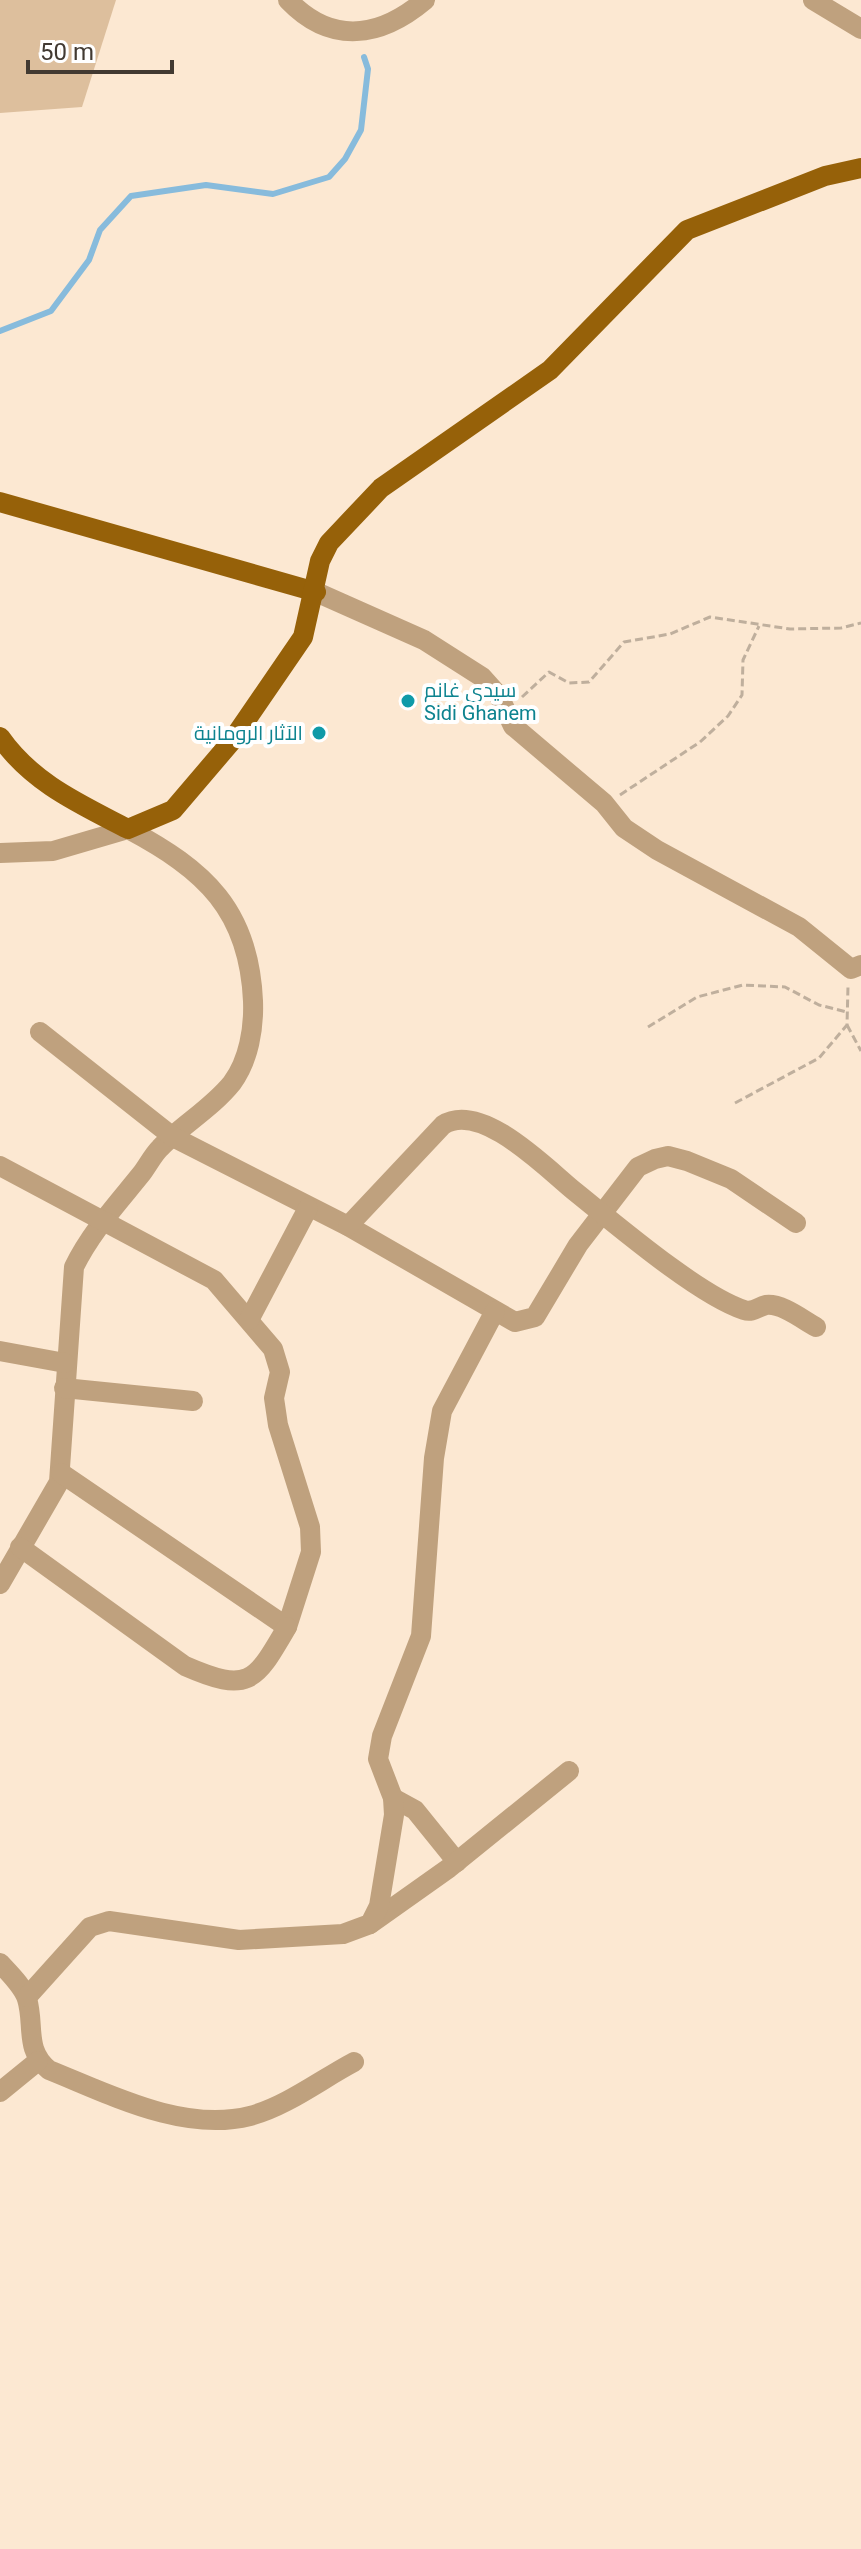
<svg xmlns="http://www.w3.org/2000/svg" width="861" height="2549" viewBox="0 0 861 2549" font-family="Roboto,Cairo,sans-serif">
	<style>
		.green { fill: #ddbf9d }
		.lines { fill: none; stroke-linecap: round; stroke-linejoin: round }
		.stream { stroke: #87bbdc; stroke-width: 6 }
		.path { stroke: #bfaf9d; stroke-width: 3; stroke-dasharray: 8 4; stroke-linecap: butt }
		.minor { stroke: #bfa17e; stroke-width: 20 }
		.major { stroke: #966109; stroke-width: 20 }
		.culture-dot { fill: #0f9aa8; stroke: #fff; stroke-width: 3 }
		.labels { text-anchor: middle; dominant-baseline: central; stroke-width: 8; stroke-linejoin: round; paint-order: stroke }
		.culture-label { font-size: 20px; fill: #0d838f; stroke: #fff; text-anchor: start }
	</style>
	<rect width="100%" height="100%" fill="#fce8d2"/>
	<!-- green -->
	<polygon class="green" points="0,0 116,0 82,107 0,113"/>
	<g class="lines">
		<!-- stream -->
		<polyline class="stream" points="0,331 51,311 89,260 100,230 131,196 206,185 273,194 329,177 345,159 361,130 368,69 364,57"/>
		<!-- path -->
		<g class="path">
			<polyline points="522,697 549,672 569,683 589,682 624,642 670,634 710,617 790,629 841,628 861,623"/>
			<polyline points="620,795 700,742 728,716 742,695 743,660 759,626"/>
			<polyline points="847,1025 861,1051"/>
			<polyline points="648,1027 697,997 743,985 785,987 819,1005 847,1012"/>
			<polyline points="735,1103 819,1058 847,1025 848,986"/>
		</g>
		<!-- minor -->
		<g class="minor">
			<path d="M288,0C332,46 381,37 425,0"/>
			<polyline points="813,0 861,29"/>
			<polyline points="316,592 424,640 482,677 499,696 513,726 604,803 624,828 657,850 799,927 851,969 861,965"/>
			<path d="M0,853L53,851L128,829C205,870 249,910 253,1001C254,1028 249,1060 232,1083C212,1108 182,1125 160,1148C153,1155 148,1165 142,1173C118,1203 91,1232 74,1267L59,1482L0,1584"/>
			<polyline points="40,1032 173,1137 348,1226 515,1322 535,1317 578,1245 638,1167 655,1159 668,1156 687,1161 731,1179 796,1223"/>
			<polyline points="0,1166 214,1280 273,1349 280,1372 274,1398 278,1425 310,1527 311,1552 287,1627 61,1473"/>
			<path d="M348,1226L443,1125C481,1101 545,1167 573,1190C613,1222 698,1295 744,1310C753,1313 758,1307 766,1305C782,1303 803,1320 816,1327"/>
			<polyline points="249,1320 308,1208"/>
			<polyline points="0,1351 65,1363"/>
			<polyline points="64,1388 193,1401"/>
			<path d="M20,1547L185,1666C249,1694 255,1682 287,1627"/>
			<polyline points="393,1798 415,1810 457,1862"/>
			<polyline points="370,1924 449,1868 569,1771"/>
			<path d="M0,1963C9,1973 23,1986 27,1999C35,2025 24,2050 49,2070C109,2094 183,2133 250,2116C287,2106 320,2080 354,2062"/>
			<polyline points="27,1997 90,1927 109,1921 239,1940 343,1934 370,1924 379,1906 394,1815 393,1798 378,1759 382,1736 421,1636 434,1458 442,1411 495,1311"/>
			<polyline points="0,2092 38,2061"/>
		</g>
		<!-- major -->
		<g class="major">
			<polyline points="0,502 316,592"/>
			<path d="M0,737C32,783 80,804 128,829L173,810L231,742L303,637L320,561L329,543L381,488L550,370L687,230L825,176L861,168"/>
		</g>
	</g>
	<!-- markers -->
	<g class="culture-dot">
		<circle cx="408" cy="701" r="8"/>
		<circle cx="319" cy="733" r="8"/>
	</g>
	<g class="labels">
		<!-- culture labels -->
		<g class="culture-label">
			<text x="424" y="690">سيدي غانم<tspan x="424" dy="23">Sidi Ghanem</tspan></text>
			<text x="303" y="733" text-anchor="end">الآثار الرومانية</text>
		</g>
	</g>
	<!-- scale -->
	<path d="M28 60v12h144v-12" fill="none" stroke="#423a32" stroke-width="4"/>
	<text x="40" y="60" font-size="24" fill="#423a32" stroke="#ffffff" stroke-width="6" paint-order="stroke">50 m</text>
</svg>
